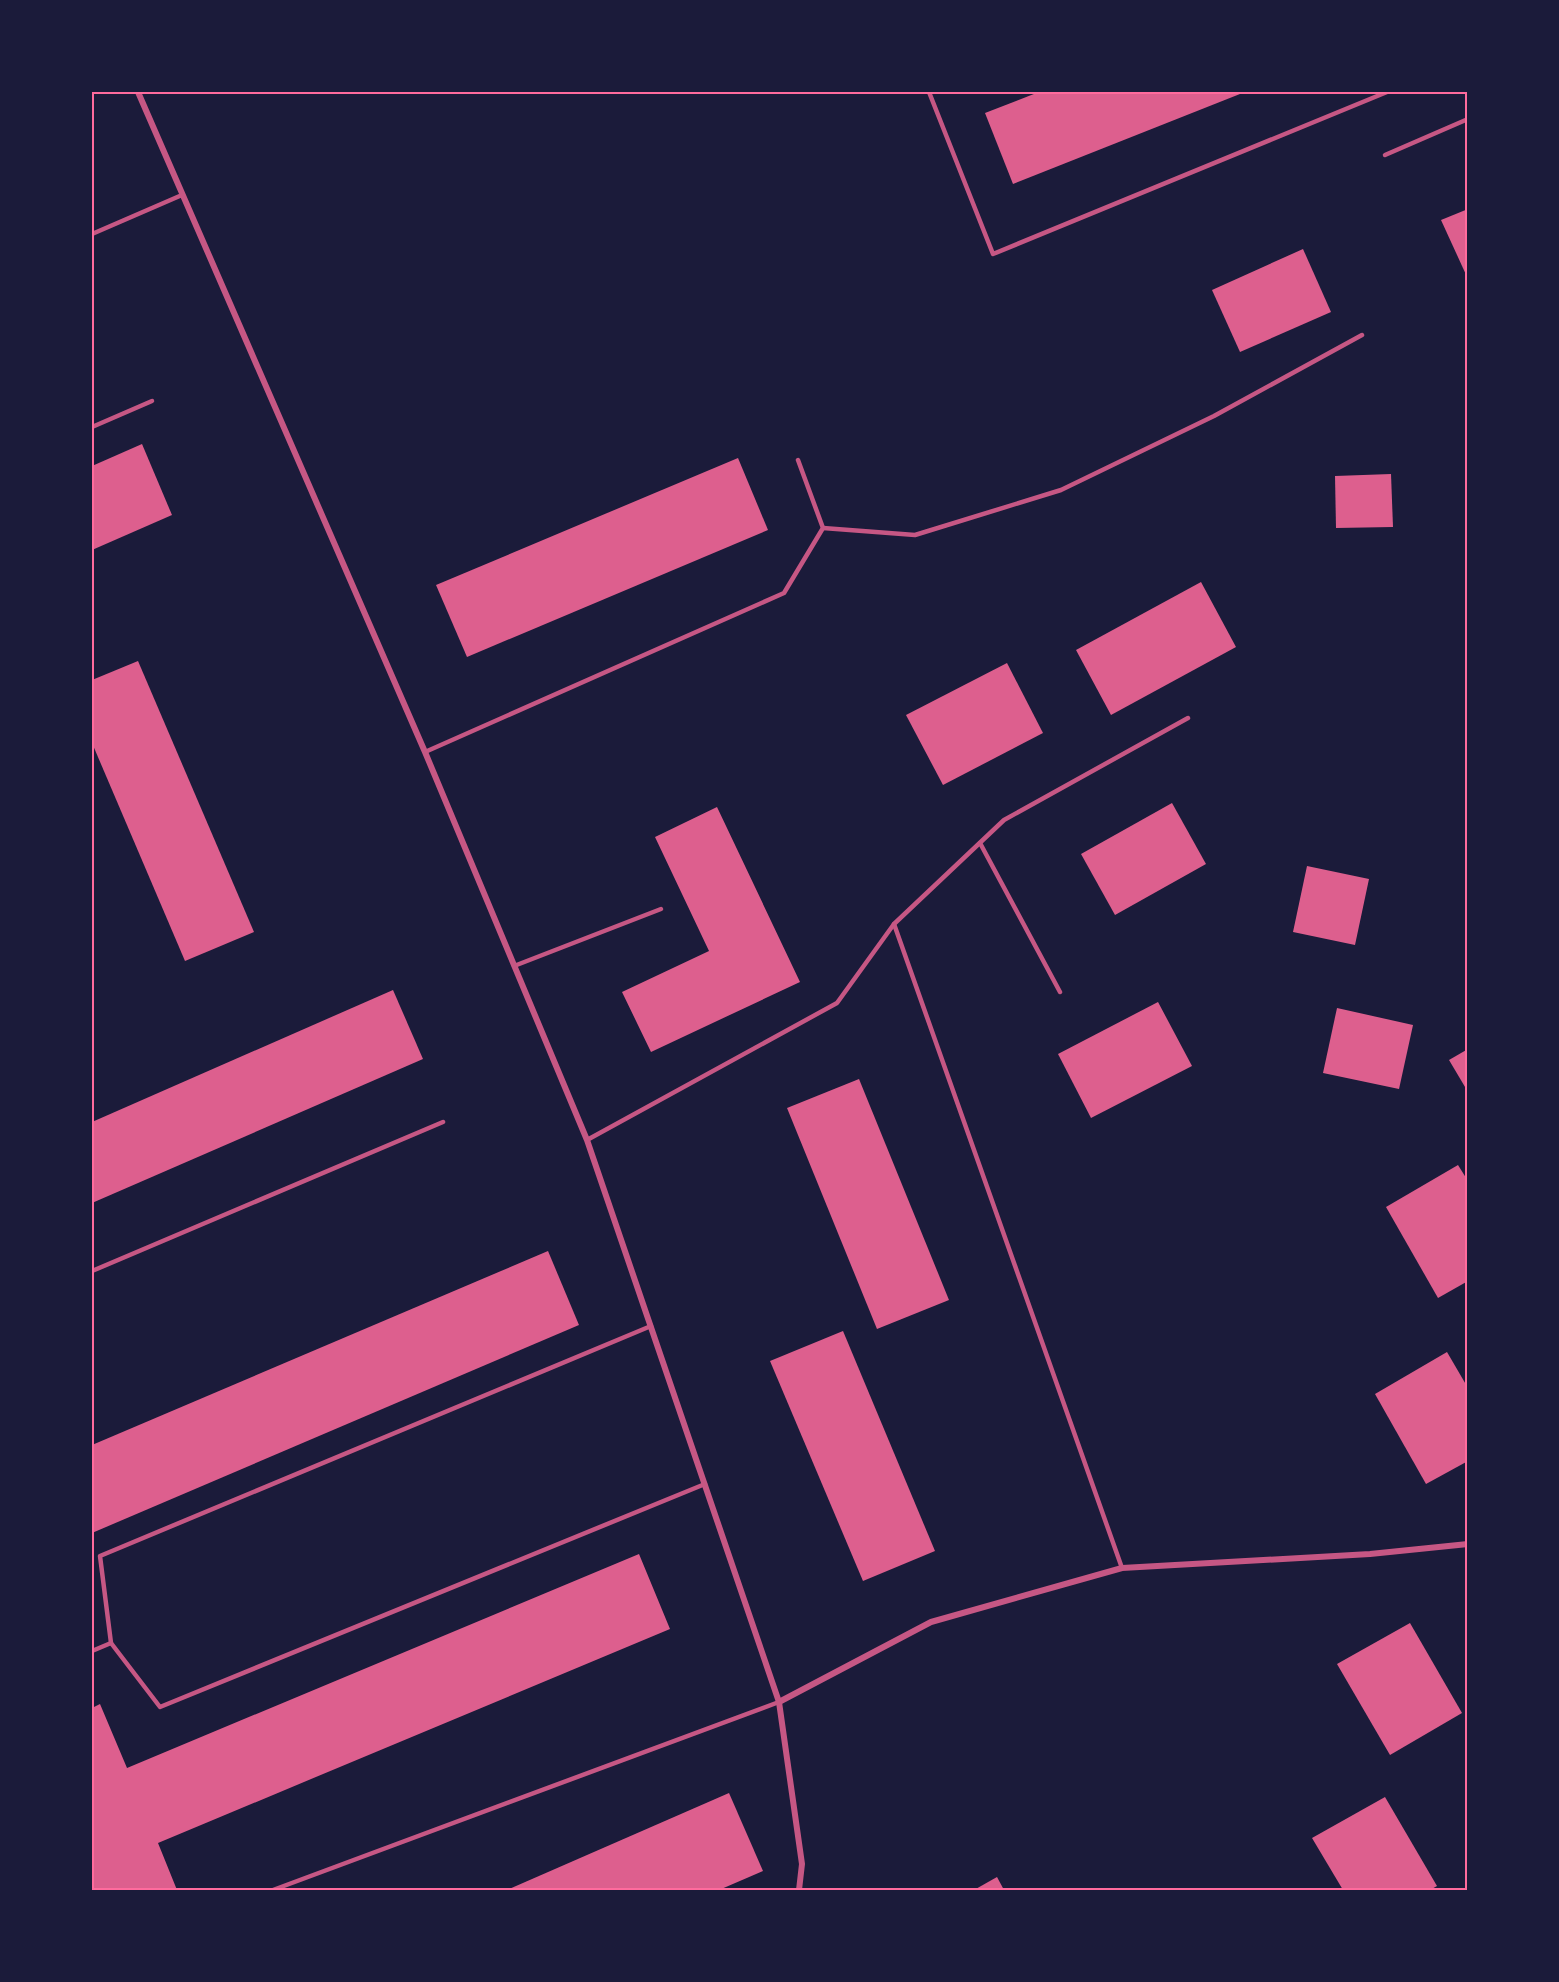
<svg xmlns="http://www.w3.org/2000/svg" width="1559" height="1982" viewBox="0 0 1559 1982" font-family="Lato,sans-serif">
	<style>
		.building { fill: #dd5f8e }
		.lines { fill: none; stroke-linecap: round; stroke-linejoin: round }
		.service { stroke: #c65784; stroke-width: 4.5 }
		.minor { stroke: #c65784; stroke-width: 6 }
		.neatline { fill: none; stroke: #ff6b9d; stroke-width: 2 }
	</style>
	<rect width="100%" height="100%" fill="#1b1b3a"/>
	<!-- building -->
	<g class="building">
		<polygon points="1039,92 1245,92 1013,184 985,113"/>
		<polygon points="1468,209 1468,279 1441,220"/>
		<polygon points="1303,249 1331,312 1240,352 1212,290"/>
		<polygon points="142,444 172,515 92,550 92,466"/>
		<polygon points="738,458 768,530 467,657 436,585"/>
		<polygon points="1391,474 1393,527 1336,528 1335,476"/>
		<polygon points="1201,582 1236,647 1111,715 1076,650"/>
		<polygon points="138,661 254,932 185,961 92,743 92,680"/>
		<polygon points="1007,663 1043,733 943,785 906,715"/>
		<polygon points="1172,803 1206,864 1115,915 1081,854"/>
		<polygon points="717,807 800,982 651,1052 622,992 709,951 655,837"/>
		<polygon points="1307,866 1369,879 1355,945 1293,932"/>
		<polygon points="393,990 423,1059 92,1203 92,1122"/>
		<polygon points="1158,1002 1192,1066 1091,1118 1058,1054"/>
		<polygon points="1337,1008 1413,1025 1399,1089 1323,1073"/>
		<polygon points="1468,1049 1468,1092 1449,1060"/>
		<polygon points="859,1079 949,1300 877,1329 787,1108"/>
		<polygon points="1458,1165 1468,1181 1468,1281 1438,1298 1386,1207"/>
		<polygon points="548,1251 579,1325 92,1533 92,1445"/>
		<polygon points="843,1331 935,1551 863,1581 770,1361"/>
		<polygon points="1447,1352 1468,1388 1468,1461 1426,1484 1375,1394"/>
		<polygon points="639,1554 670,1629 158,1843 177,1890 92,1890 92,1708 100,1704 127,1768"/>
		<polygon points="1410,1623 1462,1713 1390,1755 1337,1664"/>
		<polygon points="729,1793 763,1871 719,1890 507,1890"/>
		<polygon points="1385,1797 1437,1886 1430,1890 1343,1890 1312,1838"/>
		<polygon points="997,1877 1004,1890 974,1890"/>
	</g>
	<g class="lines">
		<!-- service -->
		<g class="service">
			<polyline points="929,92 993,254 1387,92"/>
			<polyline points="1385,155 1468,119"/>
			<polyline points="92,234 182,195"/>
			<polyline points="92,427 152,401"/>
			<polyline points="823,528 915,535 1061,490 1214,416 1362,335"/>
			<polyline points="425,752 784,593 823,528 798,460"/>
			<polyline points="980,843 1060,992"/>
			<polyline points="894,924 1122,1568"/>
			<polyline points="514,966 661,909"/>
			<polyline points="587,1140 837,1003 894,924 1004,820 1188,718"/>
			<polyline points="92,1271 443,1122"/>
			<polyline points="111,1643 100,1556 651,1326"/>
			<polyline points="92,1651 111,1643 160,1707 705,1484"/>
			<polyline points="273,1890 779,1702"/>
		</g>
		<!-- minor -->
		<g class="minor">
			<polyline points="138,92 425,752 587,1140 779,1702 802,1864 799,1890"/>
			<polyline points="779,1702 931,1622 1122,1568 1370,1554 1468,1544"/>
		</g>
	</g>
	<!-- border -->
	<rect width="1559" height="1982" fill="none" stroke="#1b1b3a" stroke-width="186"/>
	<rect x="93" y="93" width="1373" height="1796" class="neatline"/>
</svg>
